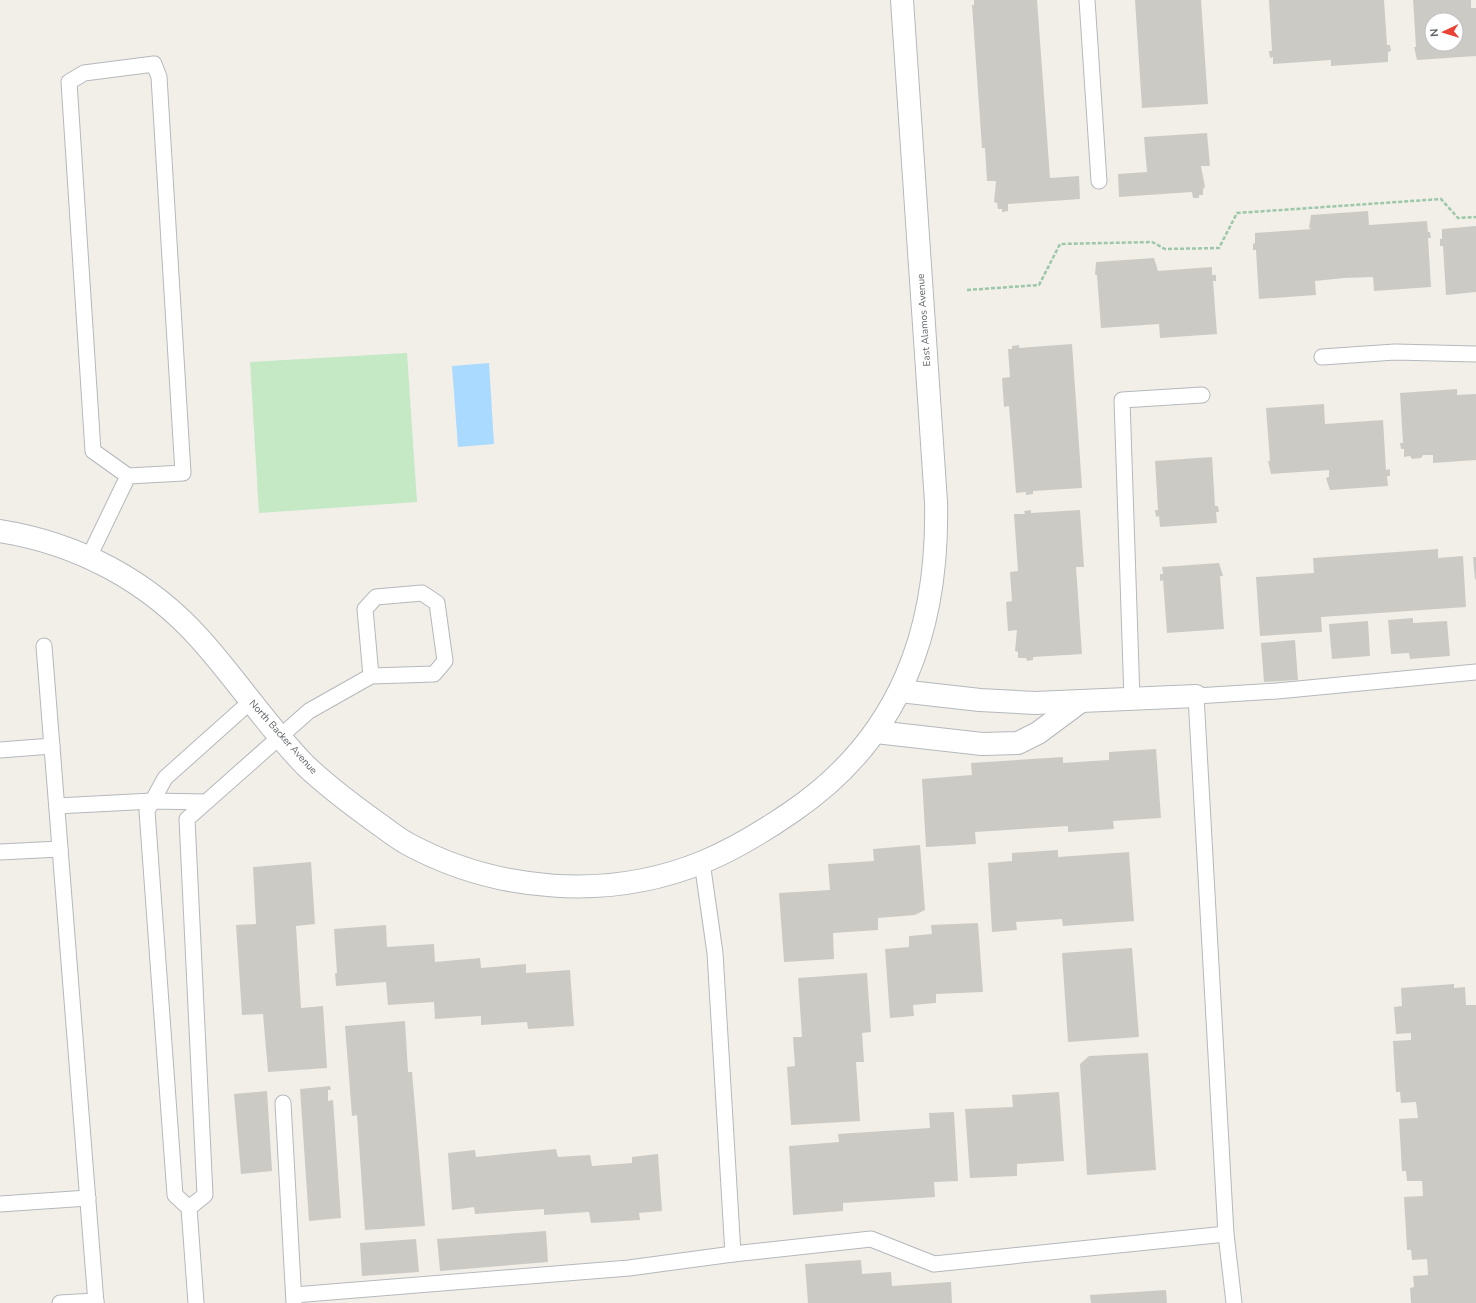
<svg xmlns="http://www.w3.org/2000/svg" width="1476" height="1303" viewBox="0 0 1476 1303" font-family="'Nunito Sans',sans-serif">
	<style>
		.green { fill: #c5e8c5 }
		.water { fill: #aadaff }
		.building { fill: #cccac5; fill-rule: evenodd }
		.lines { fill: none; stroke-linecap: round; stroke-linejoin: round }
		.lane-casing { stroke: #b5b8bc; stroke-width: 17 }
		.street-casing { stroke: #b5b8bc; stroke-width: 24 }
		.path { stroke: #9cc7a9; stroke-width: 2.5; stroke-dasharray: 4 2; stroke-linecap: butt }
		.lane { stroke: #fff; stroke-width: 15 }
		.street { stroke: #fff; stroke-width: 22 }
		.labels { text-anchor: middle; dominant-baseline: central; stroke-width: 3; stroke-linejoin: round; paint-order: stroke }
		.street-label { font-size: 10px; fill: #5f6368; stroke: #fff }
	</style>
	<rect width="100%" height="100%" fill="#f1efe8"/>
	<!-- green -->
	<polygon class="green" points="407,353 417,502 259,513 250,362"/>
	<!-- water -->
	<polygon class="water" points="489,363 494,444 458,447 452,366"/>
	<!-- building -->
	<g class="building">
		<polygon points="974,0 1037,0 1050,178 1079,176 1080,199 1008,204 1008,211 1002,212 1002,209 998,209 997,203 994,202 996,181 987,181 985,148 982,148 972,5 974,5"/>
		<polygon points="1135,0 1201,0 1208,104 1142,108"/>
		<polygon points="1269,0 1384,0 1387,45 1390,45 1391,51 1388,52 1388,62 1331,66 1331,60 1273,64 1273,57 1270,58 1269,51 1272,51"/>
		<path d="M1413,0H1471V8H1476V56L1417,60L1414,47H1416ZM1432,20H1456V44H1432Z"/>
		<polygon points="1207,133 1210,166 1201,166 1205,187 1203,189 1203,195 1199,195 1199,198 1193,198 1192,192 1119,197 1118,174 1147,172 1144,137"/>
		<polygon points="1368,211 1369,225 1427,221 1428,232 1430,232 1431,238 1428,238 1431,287 1374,291 1373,277 1344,278 1315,281 1316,295 1259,299 1256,250 1253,250 1253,244 1255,243 1255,233 1312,229 1309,228 1311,215"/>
		<polygon points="1476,226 1476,292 1446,295 1443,246 1440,246 1440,239 1442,239 1442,229"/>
		<polygon points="1154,258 1158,271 1212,267 1212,275 1216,275 1216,281 1213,281 1217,334 1160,338 1159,324 1101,328 1097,275 1095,275 1096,262"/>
		<polygon points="1072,344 1082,488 1033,491 1033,494 1026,495 1026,492 1016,493 1009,406 1004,407 1002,378 1010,377 1008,349 1012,349 1012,346 1019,345 1019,348"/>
		<polygon points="1457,389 1457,395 1476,394 1476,460 1433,463 1433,455 1423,455 1421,458 1412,459 1410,456 1404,457 1404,449 1401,449 1400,443 1403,443 1400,393"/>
		<polygon points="1324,404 1325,424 1383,420 1386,470 1390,469 1390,476 1387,476 1388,486 1330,490 1326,478 1329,477 1329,470 1271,474 1268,461 1270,461 1266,408"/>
		<polygon points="1212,457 1215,506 1218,506 1219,512 1216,512 1217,523 1160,527 1159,516 1156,517 1155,510 1158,510 1155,461"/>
		<polygon points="1031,510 1031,513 1080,510 1084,567 1076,567 1082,654 1033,657 1033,660 1027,661 1026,658 1018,658 1018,652 1015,651 1017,630 1008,631 1006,602 1012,601 1010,572 1018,571 1014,514 1025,514 1024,511"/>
		<polygon points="1438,549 1438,558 1463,556 1466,607 1321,617 1322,632 1260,636 1256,577 1314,573 1313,558"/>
		<polygon points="1473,557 1476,557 1476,579 1475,580"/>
		<polygon points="1219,563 1223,576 1220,576 1224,629 1167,633 1163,580 1160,581 1160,574 1163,574 1162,567"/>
		<polygon points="1413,618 1413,623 1447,621 1450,656 1410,659 1409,653 1391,654 1388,620"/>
		<polygon points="1368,621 1370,656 1332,659 1329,624"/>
		<polygon points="1295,640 1298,680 1264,682 1261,643"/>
		<polygon points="1156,749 1161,818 1113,821 1114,829 1068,832 1068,826 975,832 976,844 926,847 922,779 972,775 971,763 1063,757 1063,763 1109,760 1109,752"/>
		<polygon points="920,845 925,910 915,915 878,918 878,930 833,933 834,959 784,962 779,893 830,890 828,864 874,861 873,849"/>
		<polygon points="1058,850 1058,857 1129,852 1134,921 1063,926 1062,919 1016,922 1017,930 992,932 988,863 1012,861 1012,853"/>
		<polygon points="311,862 315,924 296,926 301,1008 323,1006 327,1068 268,1072 263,1014 242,1015 236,925 256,924 253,867"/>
		<polygon points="978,923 983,992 936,994 936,1003 913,1005 914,1016 890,1018 885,949 909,947 909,936 932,934 931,925"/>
		<polygon points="386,925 387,947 434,944 435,962 480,958 481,968 526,964 526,973 570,970 574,1026 528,1029 527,1022 481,1025 481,1016 435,1019 434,1002 388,1005 386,982 336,986 335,973 337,973 334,929"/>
		<polygon points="1132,948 1139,1037 1068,1042 1062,953"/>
		<polygon points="867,973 871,1032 862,1033 864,1062 856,1062 860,1121 791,1125 787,1067 795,1066 793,1037 802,1037 798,978"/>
		<polygon points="1454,984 1454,988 1465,987 1466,1005 1476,1005 1476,1303 1411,1303 1410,1288 1414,1287 1413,1276 1428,1275 1427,1259 1412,1260 1411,1250 1407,1250 1404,1197 1423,1196 1422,1181 1407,1181 1406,1171 1402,1171 1399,1119 1418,1118 1416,1102 1401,1103 1400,1092 1396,1092 1393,1041 1411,1040 1411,1033 1396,1034 1394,1007 1402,1006 1401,988"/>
		<polygon points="405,1021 408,1072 412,1072 425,1226 365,1230 357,1115 352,1116 345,1026"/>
		<polygon points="1148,1053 1156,1170 1087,1175 1080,1064 1089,1056"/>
		<polygon points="330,1086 331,1090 328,1090 328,1101 333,1100 341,1218 309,1221 300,1089"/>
		<polygon points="267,1091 272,1171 241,1174 234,1094"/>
		<polygon points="1059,1092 1064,1161 1017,1164 1017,1176 970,1178 965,1109 1013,1107 1012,1095"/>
		<polygon points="954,1112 958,1181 934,1182 935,1197 843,1203 843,1211 793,1215 789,1146 839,1142 838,1134 930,1128 929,1113"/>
		<polygon points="556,1149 558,1157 590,1155 592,1166 632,1163 632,1157 658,1154 662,1211 639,1213 640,1220 591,1223 589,1212 544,1215 544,1209 475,1214 474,1207 452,1210 448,1153 475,1150 476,1157"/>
		<polygon points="546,1231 548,1262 440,1271 437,1239"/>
		<polygon points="416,1239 419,1272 362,1276 360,1243"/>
		<polygon points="861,1260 862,1274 891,1272 892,1286 951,1282 952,1303 808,1303 805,1264"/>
		<polygon points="1166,1290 1167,1303 1091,1303 1090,1295"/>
	</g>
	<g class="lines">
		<!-- lane casing -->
		<g class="lane-casing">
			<g id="lane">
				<polyline points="1087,0 1099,181"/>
				<polyline points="1322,357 1395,352 1476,354"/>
				<polyline points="89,557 128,476 93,451 69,82 84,73 154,64 159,77 183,473 128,476"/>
				<polyline points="44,646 96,1303"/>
				<polyline points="1132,699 1122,400 1202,395"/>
				<polyline points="250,702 165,778 147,811 175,1195 189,1208 205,1195 187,819 309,711 371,676 365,609 376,597 422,593 437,603 445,661 434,674 371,676"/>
				<polyline points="0,750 52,746"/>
				<polyline points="57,806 152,801 206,802"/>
				<polyline points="0,852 60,849"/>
				<polyline points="702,862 715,953 733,1254 871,1239 934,1264 1226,1234 1196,696 1277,691 1476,672"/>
				<polyline points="283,1103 294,1303"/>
				<polyline points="0,1204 88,1198"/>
				<polyline points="189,1208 196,1303"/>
				<polyline points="1226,1234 1234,1303"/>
				<polyline points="294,1295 629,1268 733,1254"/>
				<polyline points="60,1303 96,1301"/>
			</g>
		</g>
		<!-- street casing -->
		<g class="street-casing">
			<g id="street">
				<path d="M0,531C77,543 149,581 201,640C237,680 267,726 305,765C327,786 351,804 376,822C386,829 397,838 408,844C497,892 608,901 703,862C735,849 764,831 793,811C901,737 939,629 936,502L902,0"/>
				<polyline points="900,691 980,700 1035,703 1196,696"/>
				<polyline points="876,732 982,744 1018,743 1038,733 1081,701"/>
			</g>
		</g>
		<!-- path -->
		<polyline class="path" points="967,290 1039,285 1060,244 1152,242 1165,249 1219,248 1237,213 1441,199 1458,218 1476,217"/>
		<!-- lane -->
		<use href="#lane" class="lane"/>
		<!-- street -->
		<use href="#street" class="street"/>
	</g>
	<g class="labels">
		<!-- street labels -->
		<g class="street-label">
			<text transform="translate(924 320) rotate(-94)">East Alamos Avenue</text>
			<text transform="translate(283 737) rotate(48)">North Backer Avenue</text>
		</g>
	</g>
	<!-- north arrow -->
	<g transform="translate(1444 32) rotate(266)"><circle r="19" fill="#ffffff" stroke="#bfc1c3"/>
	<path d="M0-3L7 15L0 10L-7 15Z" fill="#ea4335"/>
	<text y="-6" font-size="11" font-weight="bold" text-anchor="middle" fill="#5f6368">N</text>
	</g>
</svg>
